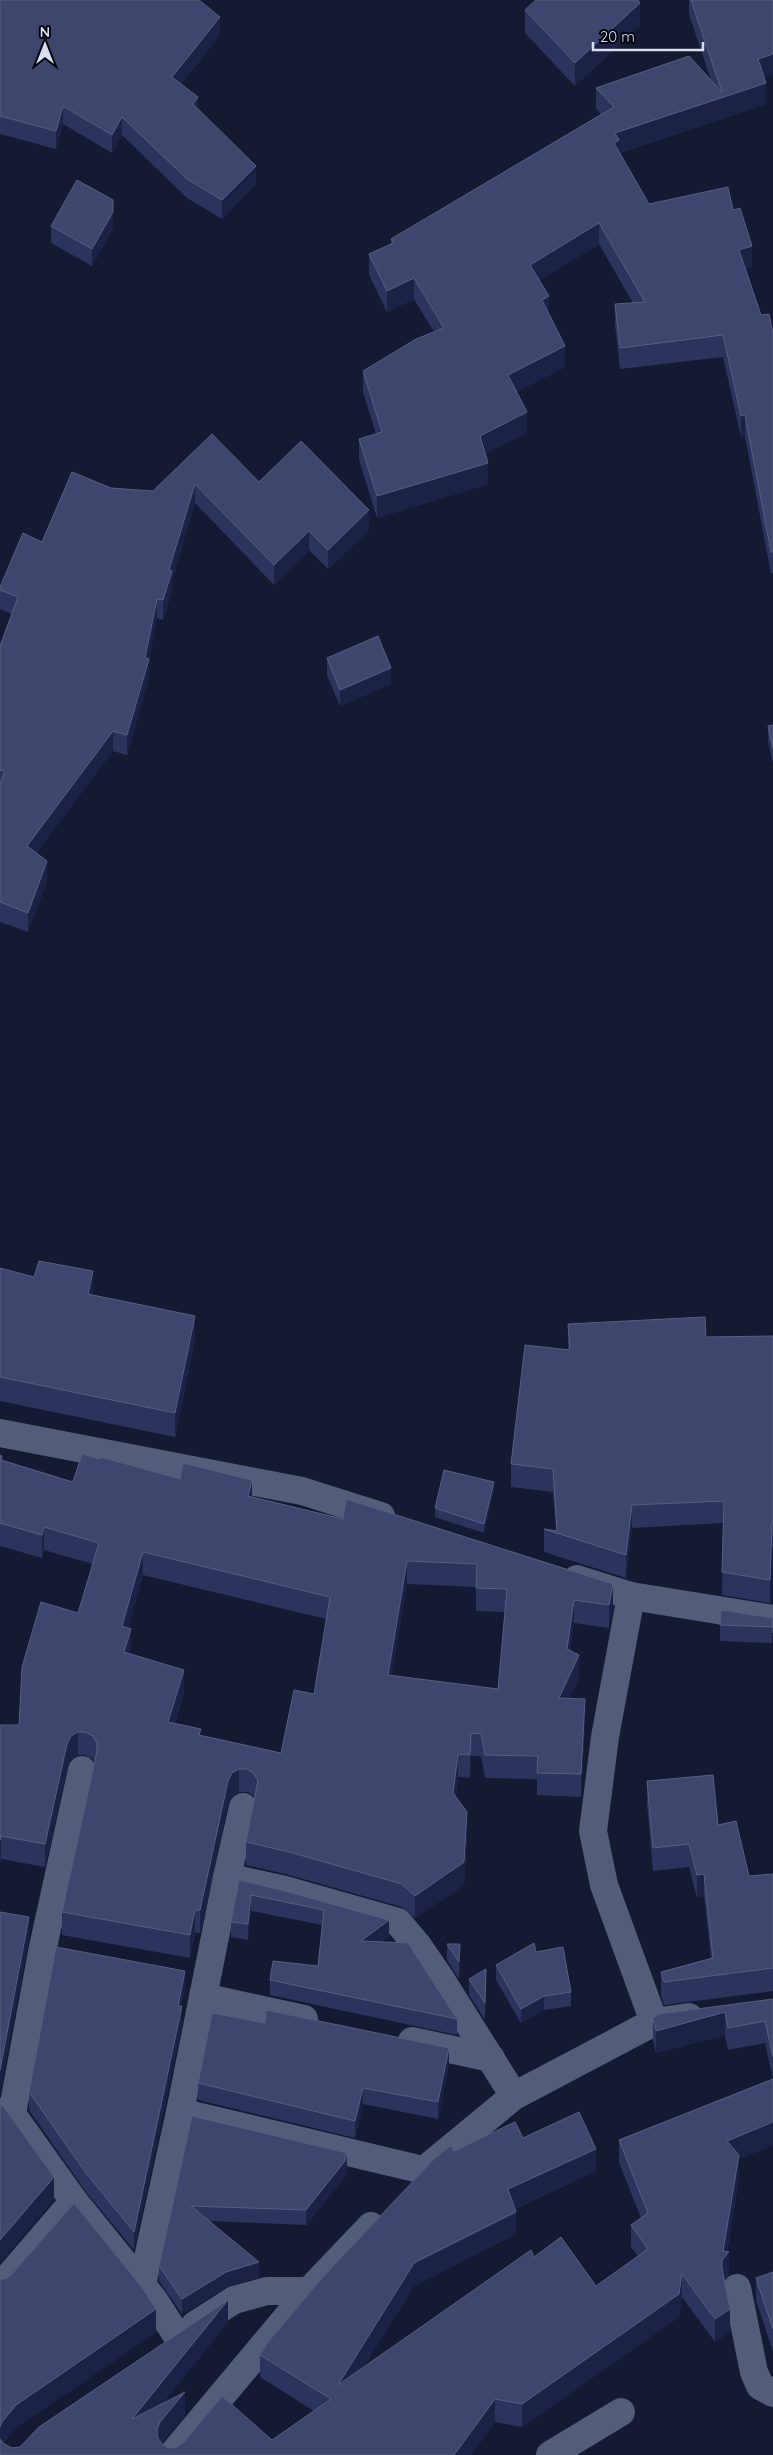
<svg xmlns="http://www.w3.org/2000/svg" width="773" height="2455" viewBox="0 0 773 2455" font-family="Quicksand,sans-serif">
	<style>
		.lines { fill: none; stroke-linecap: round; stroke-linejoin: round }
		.street { stroke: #535c78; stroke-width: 28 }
		.secondary { stroke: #535c78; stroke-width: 28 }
		.wall { fill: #2c345d; fill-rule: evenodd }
		.shaded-wall { fill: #1b2245 }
		.building { fill: #3f466d; stroke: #575e81; fill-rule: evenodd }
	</style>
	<rect width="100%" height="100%" fill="#141a32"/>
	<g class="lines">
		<!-- street -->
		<g class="street">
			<polyline points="631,1596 605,1737 593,1831 604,1885 654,2022"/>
			<polyline points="227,1877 285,1890 398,1922 418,1946 440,1978 514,2096"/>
			<polyline points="203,1997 304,2019"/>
			<polyline points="412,2041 491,2058"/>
			<polyline points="0,2112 12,2114 74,2201 154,2300 177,2336"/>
			<polyline points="180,2112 423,2170"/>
			<polyline points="12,2114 43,1947 82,1770"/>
			<polyline points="423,2171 514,2096 654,2022 689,2017"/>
			<polyline points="142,2285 180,2112 227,1877 243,1807"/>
			<polyline points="0,2287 74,2201"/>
			<polyline points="737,2288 754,2372 760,2386 773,2393"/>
			<polyline points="195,2325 234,2300 267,2291 309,2291"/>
			<polyline points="172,2455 309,2291 371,2226"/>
			<polyline points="550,2455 621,2412"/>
		</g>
		<!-- secondary -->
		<g class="secondary">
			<polyline points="0,1433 302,1491 381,1516"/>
			<polyline points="577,1579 631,1596 773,1619"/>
		</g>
	</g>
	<!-- wall -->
	<g class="wall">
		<polygon points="0,0 220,35 181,84 198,109 256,184 222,219 187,198 122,135 112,153 63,124 56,149 0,134"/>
		<polygon points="689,0 773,0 764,78 766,104 620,153 649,204 733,210 752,267 746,269 761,315 773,333 773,573 771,574 745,436 741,437 723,357 620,369 615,325 615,304 633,303 599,244 540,280 549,316 565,367 516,392 527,433 485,454 488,484 377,518 359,460 359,439 376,434 363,392 363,371 434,332 414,299 387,312 369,275 369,254 391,244 391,239 601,114 596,109 596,88 711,80 689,14"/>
		<polygon points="525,10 640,25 575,86 525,33"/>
		<polygon points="51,226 113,228 92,266 51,243"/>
		<polygon points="212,434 259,482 369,530 328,569 309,550 274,585 195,503 172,580 172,591 163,620 157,618 149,660 149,678 127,755 113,751 36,853 47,881 28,932 0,922 0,646 12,614 0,609 0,587 42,542 111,488 153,491"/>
		<polygon points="327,658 391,684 340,706 327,675"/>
		<polygon points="773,725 773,764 768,741 768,726"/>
		<polygon points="0,1268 93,1295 195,1340 175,1437 0,1401"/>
		<polygon points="568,1324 706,1337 773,1336 773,1547 772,1547 770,1603 722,1595 723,1523 632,1528 626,1578 544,1552 544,1529 556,1531 553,1492 511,1487 511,1464 568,1350"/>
		<path d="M0,1455L2,1461L73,1482L100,1459L252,1497L343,1519L613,1607L609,1628L574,1623L570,1651L579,1678L569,1698L585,1722L581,1797L537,1795V1779L485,1778L481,1756H471L470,1778L458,1777L456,1796L467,1835L464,1885L415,1918L402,1907L289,1875L246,1865V1842L255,1797L253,1795L247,1792H239L232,1796L228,1804L200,1933H195L190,1958L62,1935V1912L95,1762L93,1759L85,1755H78L71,1759L67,1767L45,1867L1,1859L0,1863V1725H19L78,1613L93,1564L44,1550L42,1558L0,1546ZM143,1575L326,1619L314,1694L281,1753L201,1736L175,1724L184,1693L130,1654L131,1652L128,1628ZM407,1584L476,1587V1611L505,1612L498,1689L391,1676Z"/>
		<polygon points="494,1490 484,1533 435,1517 435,1508"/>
		<polygon points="773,1618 772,1643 720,1641 720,1625"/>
		<polygon points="647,1781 718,1825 749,1876 773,1874 773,1991 664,2005 661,1995 661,1972 711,1958 704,1896 697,1898 689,1867 653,1871 647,1804"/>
		<polygon points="239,1880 281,1890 389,1936 381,1942 457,2019 457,2035 270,1995 270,1980 318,1966 322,1925 251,1911 248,1940 231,1937 231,1922"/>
		<polygon points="447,1944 460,1961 459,1979 447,1960"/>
		<polygon points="536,1952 571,1992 571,2006 544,2010 521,2023 496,1980 496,1965"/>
		<polygon points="469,1979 486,1985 485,2020 469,1995"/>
		<polygon points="185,1989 181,2006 182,2024 134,2250 86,2192 29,2110 29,2092"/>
		<polygon points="773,1999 773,2145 739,2159 739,2178 727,2252 729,2275 724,2281 730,2331 715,2342 682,2297 679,2317 522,2427 495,2422 471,2455 0,2455 0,2279 156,2332 16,2428 3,2443 12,2448 20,2447 228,2322 162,2404 185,2415 161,2443 169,2448 272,2440 314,2411 260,2377 260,2355 454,2151 523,2138 596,2171 515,2209 516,2234 414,2286 363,2368 534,2257 596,2286 638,2256 631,2247 631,2225 641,2218 619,2163 619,2140 773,2079 765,2043 728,2050 725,2035 656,2053 653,2040 653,2018"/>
		<polygon points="449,2065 438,2119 363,2104 355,2138 198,2100 198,2083"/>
		<polygon points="192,2116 347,2168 345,2177 306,2225 210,2221 259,2277 226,2287 182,2314 159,2281 159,2266"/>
		<polygon points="773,2272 773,2352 756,2300 756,2278"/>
	</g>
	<!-- shaded-wall -->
	<g class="shaded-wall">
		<polygon points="640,3 640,25 575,86 575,63"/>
		<polygon points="220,17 220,35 172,95 172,77"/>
		<polygon points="773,54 773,75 758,80 758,59"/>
		<polygon points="766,83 766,104 619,153 614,143 615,133"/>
		<polygon points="198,97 198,115 193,104"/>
		<polygon points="63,106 63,124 56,149 56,131"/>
		<polygon points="122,117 122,135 112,153 112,135"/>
		<polygon points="256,166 256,184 222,219 222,200"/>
		<polygon points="113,212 113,228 92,266 92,249"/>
		<polygon points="599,223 599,244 530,286 530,265"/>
		<polygon points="752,246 752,267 739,271 739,250"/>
		<polygon points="414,278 414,299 387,312 387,291"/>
		<polygon points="549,296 549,317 542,300"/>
		<polygon points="565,346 565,367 508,396 508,375"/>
		<polygon points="527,412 527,433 480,457 480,436"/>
		<polygon points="745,415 745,436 741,437 741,416"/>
		<polygon points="488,463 488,484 377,518 377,496"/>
		<polygon points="195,484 195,503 172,580 172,591 163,620 163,600 169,570"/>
		<polygon points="369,510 369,530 328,569 328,550"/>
		<polygon points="309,531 309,550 274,585 274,565"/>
		<polygon points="157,599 157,618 149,660 149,678 127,755 127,735 145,658"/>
		<polygon points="391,668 391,684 340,706 340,690"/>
		<polygon points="113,731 113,751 27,866 27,846"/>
		<polygon points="47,861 47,881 28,932 28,913"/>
		<polygon points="93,1271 93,1295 88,1294"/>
		<polygon points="195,1316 195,1340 175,1437 175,1413"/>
		<polygon points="252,1480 252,1503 248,1496"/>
		<polygon points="494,1482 494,1490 484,1533 484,1524"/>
		<polygon points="632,1505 632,1528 626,1578 626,1555"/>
		<polygon points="772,1524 772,1547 770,1603 770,1580"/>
		<polygon points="44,1527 44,1550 42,1558 42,1535"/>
		<polygon points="143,1552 143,1575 122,1649 122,1626"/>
		<polygon points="407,1561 407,1584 388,1698 388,1675"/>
		<polygon points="613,1584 613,1607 609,1628 609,1605"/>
		<polygon points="574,1600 574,1623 567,1672 567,1649"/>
		<polygon points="131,1629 131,1652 124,1675 124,1652"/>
		<polygon points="579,1655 579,1678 559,1720 559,1698"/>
		<polygon points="184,1670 184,1693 168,1745 168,1722"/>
		<polygon points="585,1699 585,1722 581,1797 581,1774"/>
		<polygon points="78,1732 78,1755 71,1759 67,1767 45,1867 45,1844 67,1744 71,1736"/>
		<polygon points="471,1734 471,1756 470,1778 470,1755"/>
		<polygon points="458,1754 458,1777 453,1816 453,1793"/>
		<polygon points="239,1769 239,1792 232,1796 228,1804 200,1933 200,1910 228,1781 232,1773"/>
		<polygon points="467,1812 467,1835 464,1885 415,1918 415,1896"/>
		<polygon points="1,1836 1,1859 0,1863 0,1840"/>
		<polygon points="704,1874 704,1896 697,1898 697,1875"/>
		<polygon points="251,1895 251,1911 248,1940 248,1924"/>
		<polygon points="195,1910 195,1933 190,1958 190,1935"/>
		<polygon points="29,1917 29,1940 0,2093 0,2070"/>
		<polygon points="389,1920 389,1936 361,1956 361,1941"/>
		<polygon points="460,1944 460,1961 459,1979 459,1962"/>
		<polygon points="486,1969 486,1985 485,2020 485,2003"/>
		<polygon points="185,1971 185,1989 180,2012 182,2006 182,2024 134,2250 134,2232"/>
		<polygon points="544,1996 544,2010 521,2023 521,2009"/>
		<polygon points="725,2012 725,2035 656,2053 656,2031"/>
		<polygon points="449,2048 449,2065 438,2119 438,2102"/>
		<polygon points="363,2088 363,2104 355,2138 355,2121"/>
		<polygon points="773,2122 773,2145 739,2159 739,2178 726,2256 729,2252 729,2275 722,2283 722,2268 727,2141"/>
		<polygon points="596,2149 596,2171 508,2212 508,2189"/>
		<polygon points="347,2153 347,2168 345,2177 306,2225 306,2210"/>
		<polygon points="54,2177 54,2200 0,2263 0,2240"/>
		<polygon points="516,2212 516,2234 414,2286 338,2408 338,2385 414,2263"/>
		<polygon points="259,2262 259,2277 226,2287 182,2314 182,2299 226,2272"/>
		<polygon points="682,2274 682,2297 679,2317 522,2427 522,2404"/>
		<polygon points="228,2300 228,2322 132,2442 132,2419"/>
		<polygon points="156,2309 156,2332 16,2428 2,2445 0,2450 0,2427 2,2422 16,2405"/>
		<polygon points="730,2309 730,2331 715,2342 715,2319"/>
		<polygon points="185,2392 185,2415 160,2445 157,2453 157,2430 160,2422"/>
		<polygon points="495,2399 495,2422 471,2455 454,2455"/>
	</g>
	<!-- building -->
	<g class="building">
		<polygon points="0,0 199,0 220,17 172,77 198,97 193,104 256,166 222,200 187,179 122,117 112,135 63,106 56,131 0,116"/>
		<polygon points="536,0 638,0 640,3 575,63 525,10"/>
		<polygon points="691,0 773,0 773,54 758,59 766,83 615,133 619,140 614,143 649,204 728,187 733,210 740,208 752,246 739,250 761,315 769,314 773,333 773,552 771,552 745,415 741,416 723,335 620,348 615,304 645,302 599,223 530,265 549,296 542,300 565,346 508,375 527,412 480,436 488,463 377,496 359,439 382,432 363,371 416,339 444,328 414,278 387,291 369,254 393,243 391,239 614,107 596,88 689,56 722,92"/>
		<polygon points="77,180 113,200 113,212 92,249 51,226"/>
		<polygon points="212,434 259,482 301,441 369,510 328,550 309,531 274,565 195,484 169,570 172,571 163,600 157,599 145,658 149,659 127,735 113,731 27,846 47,861 28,913 0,902 0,784 5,771 0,770 0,646 18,597 0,590 0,587 23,533 42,542 72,472 111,488 153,491"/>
		<polygon points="378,636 391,668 340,690 327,658"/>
		<polygon points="773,725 773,748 768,726"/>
		<polygon points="39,1261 93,1271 88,1294 195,1316 175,1413 0,1377 0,1268 34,1277"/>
		<polygon points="705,1317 706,1337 773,1336 773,1524 772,1524 770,1580 722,1572 724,1501 632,1505 626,1555 544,1529 557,1531 553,1469 511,1464 525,1345 570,1350 568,1324"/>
		<path d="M82,1454L100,1459L101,1457L180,1479L183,1463L252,1480L248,1496L343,1519L346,1499L613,1584L609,1605L574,1600L567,1649L579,1655L559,1698L585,1699L581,1774L537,1773L538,1756L485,1755L481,1733L471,1734L470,1755L458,1754L453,1793L467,1812L464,1862L415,1896L402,1884L289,1852L246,1842L258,1780L253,1773L247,1769H239L232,1773L228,1781L200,1910H195L190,1935L62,1912L97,1751V1743L93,1736L85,1732H78L71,1736L67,1744L45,1844L1,1836L0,1840V1725H19L22,1667L41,1602L78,1613L99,1543L44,1527L42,1535L0,1523V1455L2,1456L1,1460L73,1482ZM143,1552L330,1597L314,1694L294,1690L281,1753L199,1735L201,1729L168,1722L184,1670L124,1652L131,1629L122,1626ZM407,1561L477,1564L476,1588L507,1589L498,1689L388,1675Z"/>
		<polygon points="444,1470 494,1482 484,1524 435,1508"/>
		<polygon points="721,1610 773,1618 772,1627 720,1625"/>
		<polygon points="713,1775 718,1825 736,1821 749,1876 773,1874 773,1968 664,1982 661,1972 713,1958 704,1874 697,1875 689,1844 653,1848 647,1781"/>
		<polygon points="239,1880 281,1890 389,1920 361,1941 408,1943 457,2019 270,1980 273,1961 318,1966 324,1910 251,1895 248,1924 231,1922"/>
		<polygon points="0,1912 29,1917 0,2070"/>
		<polygon points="534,1943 536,1952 563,1947 571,1992 544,1996 521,2009 496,1965"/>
		<polygon points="447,1944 460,1944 459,1962"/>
		<polygon points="56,1947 185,1971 178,2006 182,2006 134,2232 86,2173 29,2092"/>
		<polygon points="486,1969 485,2003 469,1979"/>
		<polygon points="773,1999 773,2057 765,2021 728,2028 725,2012 656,2031 653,2018 659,2014"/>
		<polygon points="266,2010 449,2048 438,2102 363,2088 355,2121 198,2083 212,2013 265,2023"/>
		<polygon points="773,2079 773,2122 727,2141 739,2155 723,2251 729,2252 722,2260 722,2268 730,2309 715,2319 682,2274 679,2294 522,2404 495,2399 454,2455 0,2455 0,2439 4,2444 12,2448 20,2447 39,2427 228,2300 132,2419 185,2392 160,2422 157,2430 158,2438 162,2444 169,2448 177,2447 184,2442 222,2396 272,2440 331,2399 260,2355 268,2342 321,2279 434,2159 451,2145 454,2151 515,2122 523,2138 579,2112 596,2149 508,2189 516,2212 414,2263 338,2385 531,2250 534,2257 561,2237 596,2286 648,2249 631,2225 648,2213 619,2140"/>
		<polygon points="0,2105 3,2106 54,2177 0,2240"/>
		<polygon points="192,2116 347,2153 345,2161 306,2210 191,2206 259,2262 226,2272 182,2299 159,2266"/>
		<polygon points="74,2203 141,2286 156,2309 16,2405 2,2422 0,2427 0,2279 5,2279 11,2275"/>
		<polygon points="773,2272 773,2329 756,2278"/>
	</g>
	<!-- north arrow -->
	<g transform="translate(45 45)" stroke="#04060f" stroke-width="4" paint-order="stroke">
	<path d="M0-4L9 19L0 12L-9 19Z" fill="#dadff0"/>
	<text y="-8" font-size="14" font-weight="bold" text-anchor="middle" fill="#dadff0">N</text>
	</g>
	<!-- scale -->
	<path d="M593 42v8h110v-8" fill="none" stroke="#dadff0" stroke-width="2.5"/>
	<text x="600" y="42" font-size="15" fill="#dadff0" stroke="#04060f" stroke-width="4" paint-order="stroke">20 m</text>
</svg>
